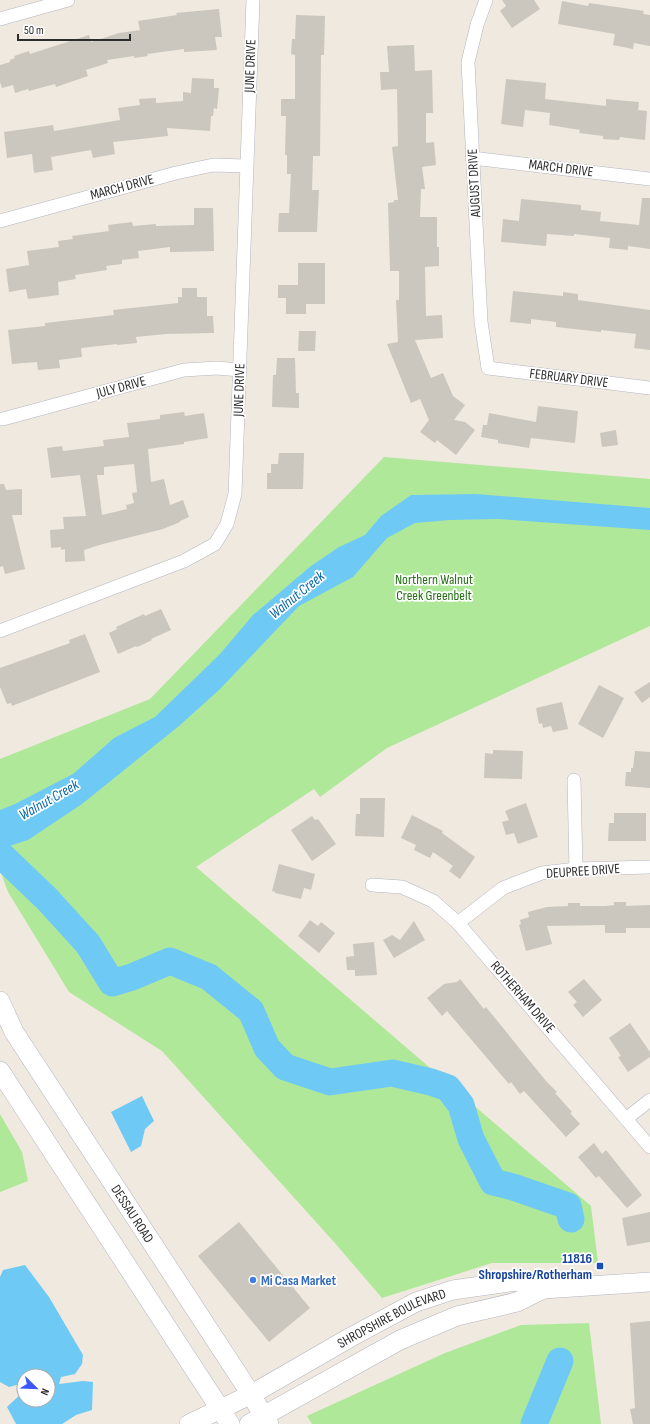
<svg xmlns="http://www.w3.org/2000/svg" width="650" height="1424" viewBox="0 0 650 1424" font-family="'Sofia Sans Condensed',sans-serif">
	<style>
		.green { fill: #b0e89a }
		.water { fill: #6ecaf5 }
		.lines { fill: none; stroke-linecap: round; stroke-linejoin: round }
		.river { stroke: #6ecaf5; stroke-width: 27 }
		.building { fill: #cbc7be; fill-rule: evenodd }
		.street-casing { stroke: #b3b5c1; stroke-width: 14 }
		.secondary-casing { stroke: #b3b5c1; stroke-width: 20 }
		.street { stroke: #fff; stroke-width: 13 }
		.secondary { stroke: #fff; stroke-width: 19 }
		.transit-dot { fill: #1a4fb4; stroke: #fff; stroke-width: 1.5 }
		.shop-dot { fill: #3f7fe0; stroke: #fff; stroke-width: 1.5 }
		.labels { text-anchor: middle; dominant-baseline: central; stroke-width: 3.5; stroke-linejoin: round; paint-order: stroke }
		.street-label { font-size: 14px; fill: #2d2d2d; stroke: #fff }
		.park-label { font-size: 14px; fill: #257017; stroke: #fff }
		.transit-label { font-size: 14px; font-weight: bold; fill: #164399; stroke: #fff; text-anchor: end }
		.shop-label { font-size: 14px; font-weight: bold; fill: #366cbe; stroke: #fff; text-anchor: start }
		.water-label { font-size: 15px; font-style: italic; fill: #0768a8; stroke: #fff }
	</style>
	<rect width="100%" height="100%" fill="#efe9df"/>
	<!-- green -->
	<g class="green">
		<polygon points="384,457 650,479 650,626 387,748 320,797 314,789 196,867 591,1206 598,1263 492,1263 382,1298 334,1242 162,1051 69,992 8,892 0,870 0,759 150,699"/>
		<polygon points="0,1114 22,1152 28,1181 0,1192"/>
		<polygon points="589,1323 601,1424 312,1424 307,1416 445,1353 521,1325"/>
	</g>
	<!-- water -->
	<g class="water">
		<polygon points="476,494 650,508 650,530 498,519 450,520 415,523 387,538 353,577 299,606 219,690 179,726 82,804 28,840 0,849 0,810 15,804 73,774 114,738 155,717 220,654 253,615 311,566 339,547 365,535 381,516 411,495"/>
		<polygon points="142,1096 154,1121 145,1129 141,1146 131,1152 111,1112"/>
		<polygon points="25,1265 49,1297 83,1355 82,1364 75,1374 61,1377 59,1384 83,1381 93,1382 92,1410 76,1415 62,1424 16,1424 7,1407 24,1391 24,1400 48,1400 48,1376 24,1376 24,1383 9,1387 0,1382 0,1277 3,1270"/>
	</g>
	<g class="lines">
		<!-- river -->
		<g class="river">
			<polyline points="0,854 47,899 88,944 112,983 132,977 170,961 209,977 251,1011 267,1048 285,1067 330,1082 392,1073 431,1082 448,1088 461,1105 471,1139 493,1182 513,1187 568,1206 571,1219"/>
			<polyline points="534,1424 560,1361"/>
		</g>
	</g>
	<!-- building -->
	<g class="building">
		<polygon points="502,0 534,0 540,9 512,28 500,11 506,6"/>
		<polygon points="562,1 588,6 589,3 644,11 643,14 650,15 650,46 634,43 633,49 613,45 615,34 558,24"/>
		<polygon points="219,9 222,37 215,37 217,50 184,52 184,49 147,54 148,56 134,58 134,56 107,60 108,63 86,70 88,76 56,87 55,84 29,91 28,89 15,93 13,85 2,88 0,82 0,65 10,62 10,60 15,58 14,56 29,51 30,54 89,35 91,42 119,33 140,30 138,21 177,15 176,13"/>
		<polygon points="296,15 325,16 324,55 321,55 320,156 313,156 312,190 319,190 317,232 278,232 279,213 289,213 291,174 287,174 287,155 285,155 286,116 281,116 281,99 295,99 295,55 291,54 292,39 295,39"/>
		<polygon points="414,45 415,71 432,70 433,113 426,113 426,143 434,142 436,165 422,167 425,189 421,189 420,217 437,217 437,247 439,247 439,266 425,267 426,316 442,315 443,338 415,340 431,378 443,373 453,396 465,405 454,420 465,422 475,430 456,455 437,440 435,443 420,432 429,420 420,399 411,403 387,344 398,342 396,300 399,300 399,271 390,271 388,203 394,202 394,200 398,200 392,147 398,146 397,89 381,90 380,72 389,72 387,46"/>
		<polygon points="192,78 214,79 214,88 219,88 217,109 214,108 213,116 211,116 210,131 167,128 168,136 113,142 115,154 93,158 91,150 51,157 53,170 34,173 32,154 7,158 4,132 53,125 54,131 120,120 118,108 140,105 139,99 156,98 156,103 183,101 183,92 191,93"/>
		<polygon points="506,79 546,83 545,99 606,106 606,99 639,102 638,110 647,111 645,140 620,137 619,140 603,139 603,136 579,133 580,130 549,125 550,113 525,110 523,127 501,124"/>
		<polygon points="642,198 650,198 650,249 628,246 628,250 609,248 610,238 574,234 574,236 547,234 546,246 501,242 503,219 519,221 521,199 581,205 581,210 601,212 600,221 639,225"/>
		<polygon points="194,208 213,208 214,251 170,252 170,247 138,251 139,258 122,260 122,264 106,266 107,270 75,275 76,279 58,282 59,295 28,299 26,289 9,292 6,269 29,265 27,251 59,247 58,241 73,239 72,236 109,231 108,225 132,222 133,226 156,224 156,226 194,225"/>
		<polygon points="298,263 325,263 325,304 306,304 306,314 286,314 286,298 278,298 278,285 298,285"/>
		<polygon points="182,288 197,288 197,297 207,297 207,316 213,316 214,333 166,334 136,337 137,343 117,345 117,344 81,348 82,357 59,360 60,368 38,370 37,362 12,364 8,330 45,326 45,323 114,315 113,310 178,303 178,297 182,297"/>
		<polygon points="513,291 563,296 563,292 578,294 578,300 650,310 650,350 634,348 636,334 601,330 601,332 556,327 556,322 531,319 531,324 510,322"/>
		<polygon points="299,331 316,331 315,351 298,351"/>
		<polygon points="277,358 295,358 296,393 299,393 299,408 272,407 273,375 276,375"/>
		<polygon points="538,406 578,411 575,443 531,438 529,448 498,443 498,440 481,437 483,425 487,425 489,413 536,422"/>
		<path d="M184,412L185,416L204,413L208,438L184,442V444L148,449L151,482L164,479L170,505L183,500L189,517L180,521V522L163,529L103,544L84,550L85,561L65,562V549L61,550V547L51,548L50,530L64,529L63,517L86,516L80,475L51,478L47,448L62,446L63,451L104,446L103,440L129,437L127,423L160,419V415ZM134,464L137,492L132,493L134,503L126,505L127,509L102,515L97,475H104V467Z"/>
		<polygon points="616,430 618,445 602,447 600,433"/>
		<polygon points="279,453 304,453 303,489 267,489 267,473 271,473 271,464 278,464"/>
		<polygon points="0,484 4,484 6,490 22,489 22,515 12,515 25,569 5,574 3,566 0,567"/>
		<polygon points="161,609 171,630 151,639 152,640 144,644 137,647 136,646 118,654 109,633 117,629 116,627 144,614 145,616"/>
		<polygon points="85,634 100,672 12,706 11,703 7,704 0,687 0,668 70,643 69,640"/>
		<polygon points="650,682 650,697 642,703 634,692"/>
		<polygon points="599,685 624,698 603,738 578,724"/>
		<polygon points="562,702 568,729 553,732 551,726 543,728 542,723 539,724 536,708"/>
		<polygon points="493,750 523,751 522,779 484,778 485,753 493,754"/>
		<polygon points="635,751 650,752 650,788 625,786 626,772 631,772 631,768 633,768"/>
		<polygon points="360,798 385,798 384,837 355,836 356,814 360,814"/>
		<polygon points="526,803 538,837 518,844 514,833 506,835 502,822 509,820 505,811"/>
		<polygon points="614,813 646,813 646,841 608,841 609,823 614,823"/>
		<polygon points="412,815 443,831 442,833 475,857 460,879 449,871 453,866 433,852 430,858 414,850 416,845 401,838"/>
		<polygon points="312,816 315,820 318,819 336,844 312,861 291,830"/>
		<polygon points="279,864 315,874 311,890 304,888 301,899 275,893 275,892 272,891"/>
		<polygon points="614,902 626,902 626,906 650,905 650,928 626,928 626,933 605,933 605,925 547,926 552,944 526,951 519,925 521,924 520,920 529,917 528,912 547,907 568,906 568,903 580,903 580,906 605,906 614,905"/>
		<polygon points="310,920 318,926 321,922 335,933 319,953 298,936"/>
		<polygon points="414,921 425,940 394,958 383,940 392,935 400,940"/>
		<polygon points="374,942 377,975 355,976 355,970 347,970 346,957 354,956 353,944"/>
		<polygon points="460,979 484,1009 486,1007 546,1081 557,1092 555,1093 572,1112 570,1113 580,1124 566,1137 524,1091 520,1094 511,1082 509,1084 447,1011 442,1016 427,998 444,984 457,982"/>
		<polygon points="584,979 602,1000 583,1017 573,1005 577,1002 568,992"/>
		<polygon points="630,1023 650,1052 650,1057 628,1072 618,1057 621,1056 609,1038"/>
		<polygon points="594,1143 602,1154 606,1150 642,1195 627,1208 599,1176 596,1178 578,1157"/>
		<polygon points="650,1212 650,1242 627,1246 622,1218"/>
		<polygon points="239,1222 310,1308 269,1342 198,1256"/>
		<polygon points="650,1321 650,1424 633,1424 630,1409 635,1408 630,1323"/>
	</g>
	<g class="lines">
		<!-- street casing -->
		<g class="street-casing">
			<g id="street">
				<polyline points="486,0 477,25 468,62 481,322 488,368 650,388"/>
				<polyline points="0,19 68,0"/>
				<polyline points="472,158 650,179"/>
				<polyline points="0,221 176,173 213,165 246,166"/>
				<polyline points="3,419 184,370 217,368 240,370"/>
				<polyline points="0,631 184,561 215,544 227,524 235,494 253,0"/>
				<polyline points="574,780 576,869"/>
				<polyline points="372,885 402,887 433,901 458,923 650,1147"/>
				<polyline points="458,923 503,888 542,873 576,869 650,867"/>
				<polyline points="627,1118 650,1100"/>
			</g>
		</g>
		<!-- secondary casing -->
		<g class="secondary-casing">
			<g id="secondary">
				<path id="s1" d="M0,1001L14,1032L241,1379L269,1424"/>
				<polyline points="0,1071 230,1424"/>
				<path id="s2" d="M189,1424L252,1394L351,1337L416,1302L453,1290L516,1281L543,1289L650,1282"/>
				<polyline points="249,1424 400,1340 457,1316 517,1302 543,1289"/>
			</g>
		</g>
		<!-- street -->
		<use href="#street" class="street"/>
		<!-- secondary -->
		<use href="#secondary" class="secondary"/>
	</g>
	<!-- markers -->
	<rect class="transit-dot" x="596" y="1262" width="8" height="8" rx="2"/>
	<circle class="shop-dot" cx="253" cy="1280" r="4"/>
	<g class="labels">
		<!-- street labels -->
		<g class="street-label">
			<text transform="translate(250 66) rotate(-88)">JUNE DRIVE</text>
			<text transform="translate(561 168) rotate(7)">MARCH DRIVE</text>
			<text transform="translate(474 183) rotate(-93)">AUGUST DRIVE</text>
			<text transform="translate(122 187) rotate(-15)">MARCH DRIVE</text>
			<text transform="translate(569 378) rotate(7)">FEBRUARY DRIVE</text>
			<text transform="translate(121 387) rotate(-15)">JULY DRIVE</text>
			<text transform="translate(239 390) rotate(-88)">JUNE DRIVE</text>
			<text transform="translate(583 871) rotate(-4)">DEUPREE DRIVE</text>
			<text transform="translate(523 997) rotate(49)">ROTHERHAM DRIVE</text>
			<text stroke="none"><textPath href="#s1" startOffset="251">DESSAU ROAD</textPath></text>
			<text stroke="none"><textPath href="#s2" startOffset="229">SHROPSHIRE BOULEVARD</textPath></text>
		</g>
		<!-- park labels -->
		<g class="park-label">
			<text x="434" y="579">Northern Walnut<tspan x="434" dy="16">Creek Greenbelt</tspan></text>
		</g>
		<!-- transit labels -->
		<g class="transit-label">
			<text x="592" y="1258">11816<tspan x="592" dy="16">Shropshire/Rotherham</tspan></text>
		</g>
		<!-- shop labels -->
		<g class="shop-label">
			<text x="261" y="1280">Mi Casa Market</text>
		</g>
		<!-- water labels -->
		<g class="water-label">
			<text transform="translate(297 595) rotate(-39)">Walnut Creek</text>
			<text transform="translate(49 800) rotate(-30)">Walnut Creek</text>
		</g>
	</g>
	<!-- north arrow -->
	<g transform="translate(36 1388) rotate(113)"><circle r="19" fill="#ffffff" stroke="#ababab"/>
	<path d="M0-3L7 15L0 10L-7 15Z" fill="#3c56ff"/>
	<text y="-6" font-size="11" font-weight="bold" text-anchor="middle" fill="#2d2d2d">N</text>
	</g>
	<!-- scale -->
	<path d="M18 34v6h112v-6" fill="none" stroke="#2d2d2d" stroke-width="2"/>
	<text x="24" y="34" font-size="12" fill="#2d2d2d" stroke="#ffffff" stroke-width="3" paint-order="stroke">50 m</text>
</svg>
